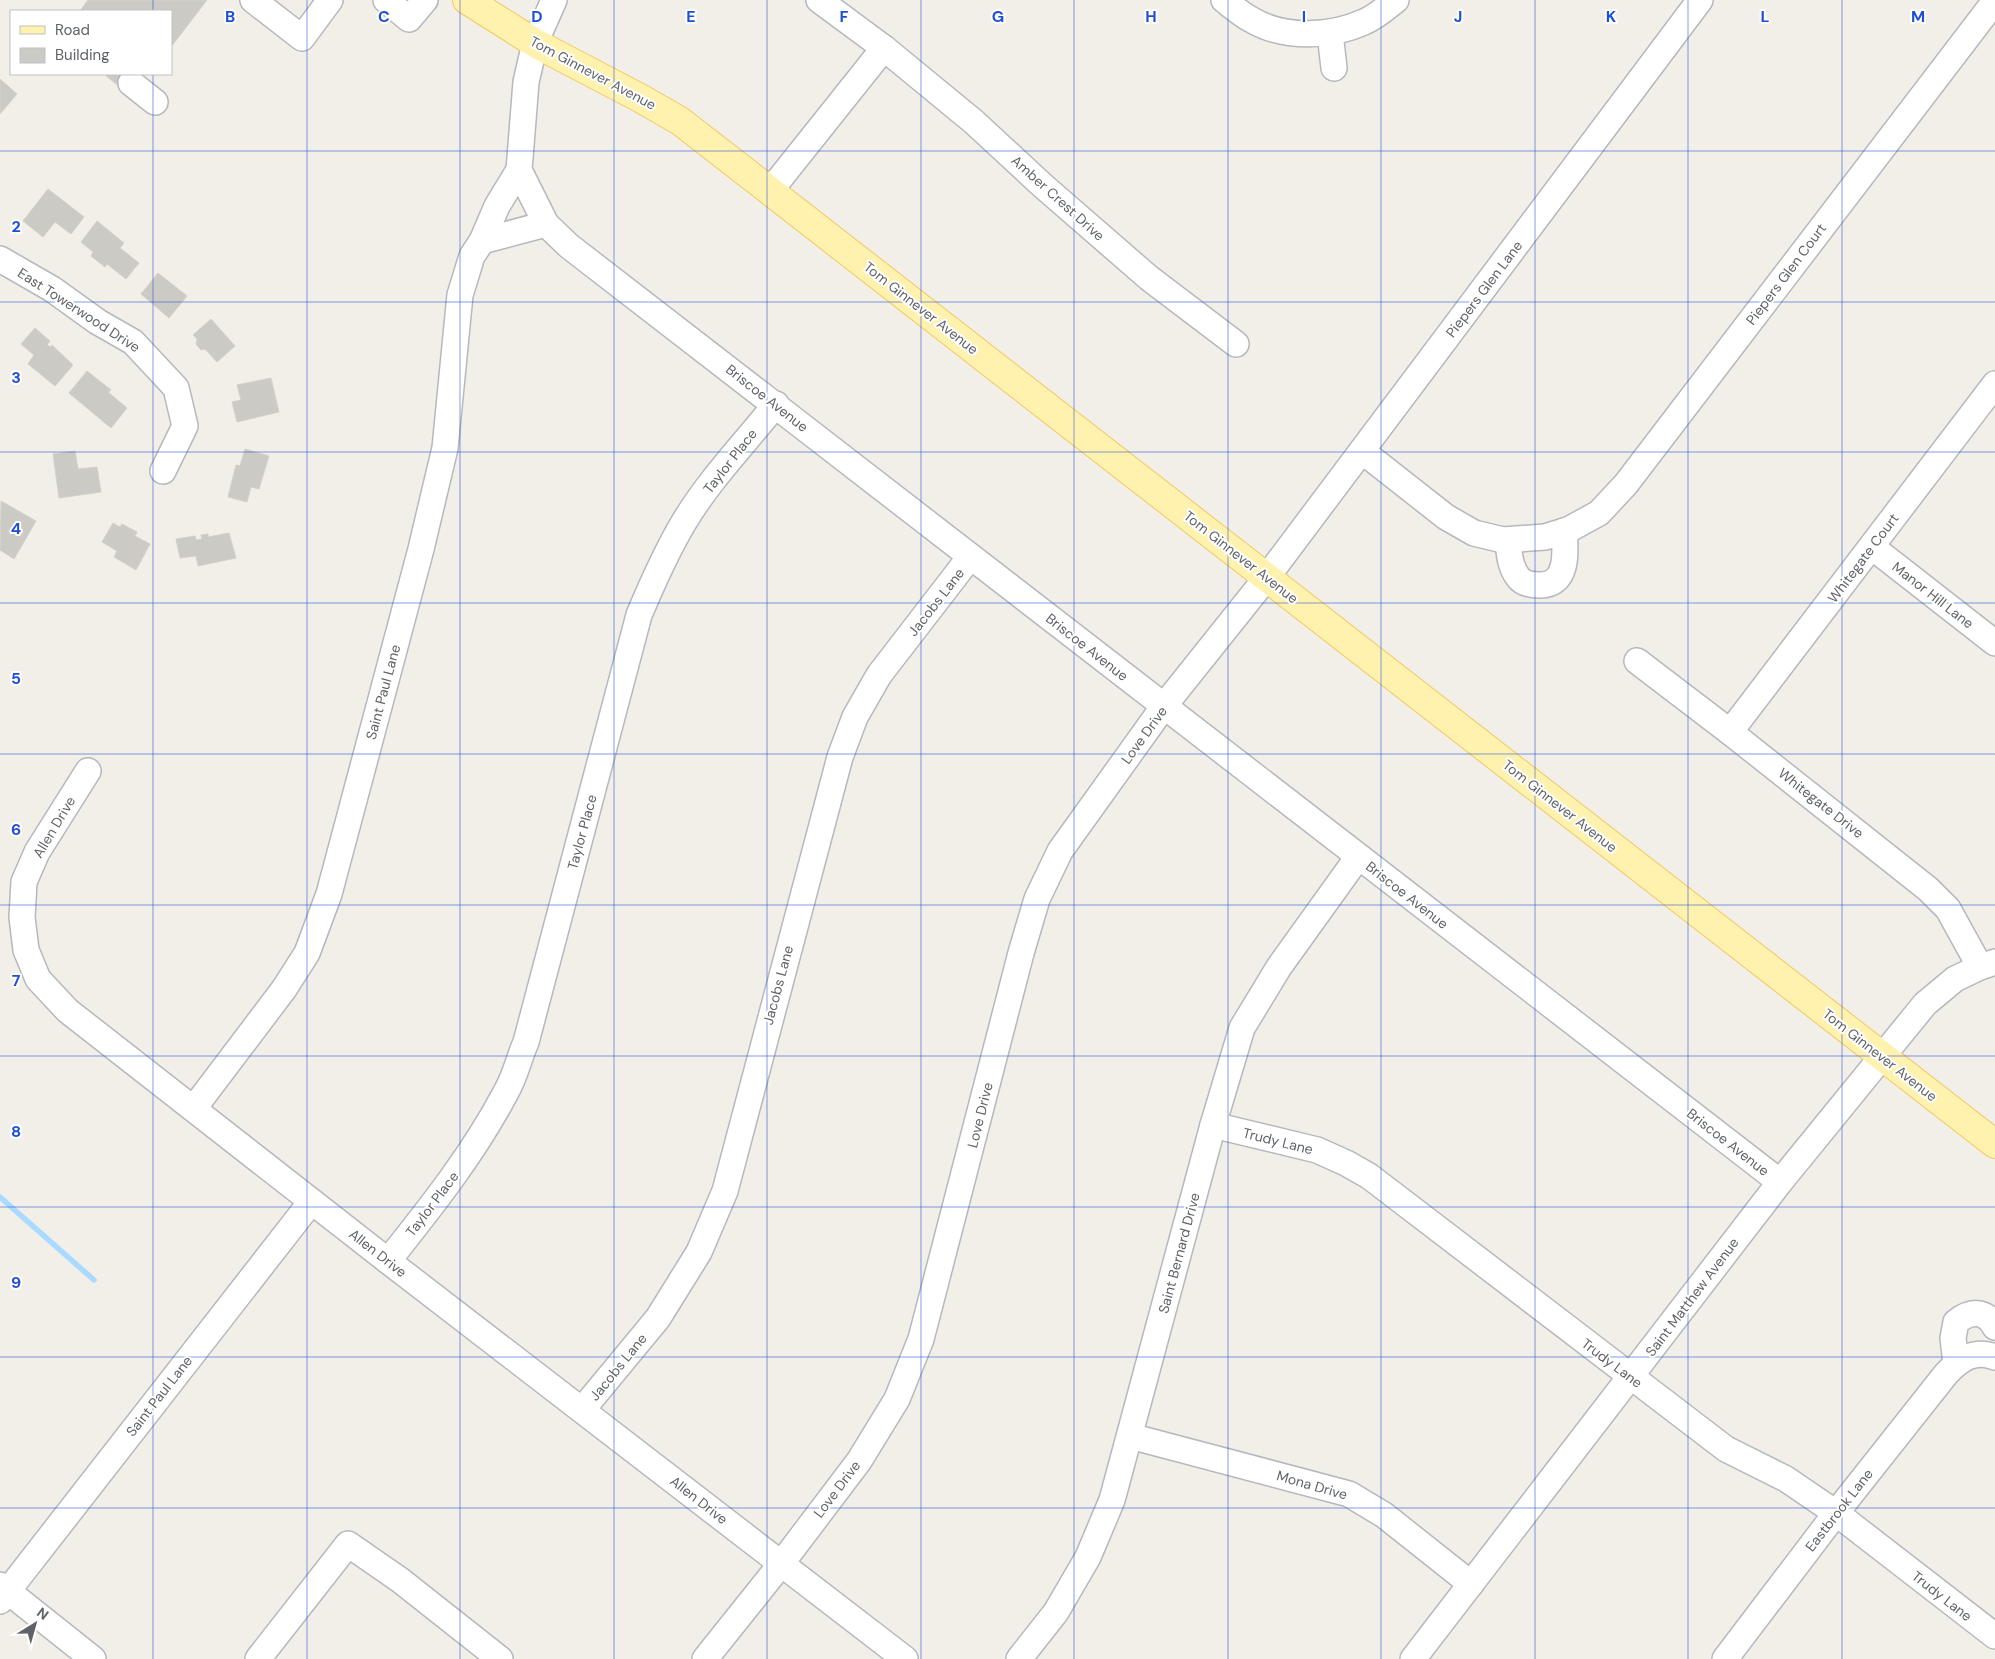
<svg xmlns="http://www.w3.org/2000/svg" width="1995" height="1659" viewBox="0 0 1995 1659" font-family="'DM Sans',sans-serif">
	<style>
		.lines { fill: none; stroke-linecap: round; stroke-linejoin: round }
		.stream { stroke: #aadaff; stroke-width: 5.5 }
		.building { fill: #cccac5; stroke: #d6d1c6 }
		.minor-casing { stroke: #b5b8bc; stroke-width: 28 }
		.major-casing { stroke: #f2c960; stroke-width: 30 }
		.minor { stroke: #fff; stroke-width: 25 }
		.major { stroke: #fff2af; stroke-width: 28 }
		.grid { fill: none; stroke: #1d4ed8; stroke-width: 1; stroke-opacity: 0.55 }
		.labels { text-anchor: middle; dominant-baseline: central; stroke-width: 4; stroke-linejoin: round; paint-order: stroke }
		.street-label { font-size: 14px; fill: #5f6368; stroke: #fff }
		.grid-label { font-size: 16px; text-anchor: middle; font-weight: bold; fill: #1d4ed8; stroke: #fff; stroke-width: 4; stroke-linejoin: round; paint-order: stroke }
	</style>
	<rect width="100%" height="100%" fill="#f1efe8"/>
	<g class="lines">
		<!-- stream -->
		<polyline class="stream" points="0,1197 94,1280"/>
	</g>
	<!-- building -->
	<g class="building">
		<polygon points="88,0 207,0 171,47 171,11 80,11"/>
		<polygon points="107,74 131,74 124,90 106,76"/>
		<polygon points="0,79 17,94 0,114"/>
		<polygon points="48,189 84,217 71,234 55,222 43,237 23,221"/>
		<polygon points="97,221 124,243 120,248 139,263 126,279 107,264 105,267 91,256 93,252 81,242"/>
		<polygon points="158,273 187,296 169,318 141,294"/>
		<polygon points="211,319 235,346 217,362 205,349 201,350 196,344 197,339 193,335"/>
		<polygon points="35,328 50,341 47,345 51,347 52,345 73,365 55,386 28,364 34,355 21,344"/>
		<polygon points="87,371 111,390 108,392 127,408 111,428 69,393"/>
		<polygon points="271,378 279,412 237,422 232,402 241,400 237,385"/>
		<polygon points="245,449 269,456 259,489 251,487 247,502 228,497 236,465 240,466"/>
		<polygon points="75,451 78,469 97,467 101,492 59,498 53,454"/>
		<polygon points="1,501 36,521 14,559 0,550"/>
		<polygon points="113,523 120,527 122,524 137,532 135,536 150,544 136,570 114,557 117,551 102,542"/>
		<polygon points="229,533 236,558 198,566 196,556 180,558 176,539 195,536 196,540 202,539 201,535 208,534 208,537"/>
	</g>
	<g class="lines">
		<!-- minor casing -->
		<g class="minor-casing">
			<g id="minor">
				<polyline points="253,0 302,38 330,0"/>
				<polyline points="386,0 409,19 425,0"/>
				<polyline points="554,0 535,43 526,82 519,170 546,224 569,246 1780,1182"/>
				<polyline points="819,0 884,48 974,122 1042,185 1149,278 1236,344"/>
				<path d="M1224,0C1233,7 1242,15 1252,20C1284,39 1331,37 1364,22C1376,17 1386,8 1396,0"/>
				<polyline points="1330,33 1334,68"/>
				<polyline points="131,83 155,102"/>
				<polyline points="770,191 884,48"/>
				<polyline points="482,241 546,224"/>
				<polyline points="0,259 52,289 98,322 133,342 176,388 185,426 163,471"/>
				<polyline points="1362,451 1446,517 1474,533 1503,540 1545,537 1568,530 1599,513 1626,484 1995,1"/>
				<path d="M1508,540C1509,553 1510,567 1518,577C1523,584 1531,585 1539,585C1568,586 1566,553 1564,531"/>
				<polyline points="1872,547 1995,643"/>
				<polyline points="1637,661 1730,732 1928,889 1948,909 1980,967"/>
				<polyline points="1730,732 1995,384"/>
				<polyline points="88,771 37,852 24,882 22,917 26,950 38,979 68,1011 388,1261 905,1659"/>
				<polyline points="194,1108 284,989 307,953 329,894 421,549 445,448 460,295 472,256 482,241 497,206 519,170"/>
				<polyline points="1213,1125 1317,1150 1346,1163 1369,1176 1726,1449 1786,1479 1836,1513 1995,1636"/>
				<path d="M388,1261C431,1207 474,1153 506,1092C515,1077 519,1058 526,1042L639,615C652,584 666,552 684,522C709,480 745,443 776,404"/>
				<path d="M1956,1364L1953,1338L1956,1322C1970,1311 1985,1309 1995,1327"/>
				<polyline points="582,1410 658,1318 699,1252 725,1191 840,757 855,717 879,675 970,557"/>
				<polyline points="1130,1436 1349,1494 1384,1515 1471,1584"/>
				<polyline points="0,1585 93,1659"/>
				<polyline points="0,1601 311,1202"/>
				<polyline points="258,1659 348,1544 400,1580 500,1659"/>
				<polyline points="705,1659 781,1564 859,1461 897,1399 921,1339 1021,953 1037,899 1060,851 1164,706 1267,577 1700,0"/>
				<polyline points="1019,1659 1056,1612 1088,1557 1112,1500 1213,1125 1242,1028 1279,967 1358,857"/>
				<polyline points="1413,1659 1780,1182 1925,1004 1955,979 1980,967 1995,962"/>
				<path d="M1725,1659L1836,1513L1946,1374C1960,1359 1974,1349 1995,1357"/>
			</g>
		</g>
		<!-- major casing -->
		<g class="major-casing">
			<polyline id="major" points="467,0 535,43 640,98 680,121 1995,1144"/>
		</g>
		<!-- minor -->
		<use href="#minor" class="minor"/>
		<!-- major -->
		<use href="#major" class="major"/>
	</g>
	<!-- grid -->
	<path class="grid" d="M153,0V11M307,0V1659M460,0V1659M614,0V1659M767,0V1659M921,0V1659M1074,0V1659M1228,0V1659M1381,0V1659M1535,0V1659M1688,0V1659M1842,0V1659M153,74V1659M0,151H1995M0,302H1995M0,452H1995M0,603H1995M0,754H1995M0,905H1995M0,1056H1995M0,1207H1995M0,1357H1995M0,1508H1995"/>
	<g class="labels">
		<!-- street labels -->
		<g class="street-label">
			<text transform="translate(593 73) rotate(28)">Tom Ginnever Avenue</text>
			<text transform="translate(1058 198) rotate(42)">Amber Crest Drive</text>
			<text transform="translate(1786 274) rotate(-53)">Piepers Glen Court</text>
			<text transform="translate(1484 289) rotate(-53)">Piepers Glen Lane</text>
			<text transform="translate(921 308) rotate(38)">Tom Ginnever Avenue</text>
			<text transform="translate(79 310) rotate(33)">East Towerwood Drive</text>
			<text transform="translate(767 398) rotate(38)">Briscoe Avenue</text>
			<text transform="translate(730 461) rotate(-52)">Taylor Place</text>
			<text transform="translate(1241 557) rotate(38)">Tom Ginnever Avenue</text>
			<text transform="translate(1863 558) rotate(-53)">Whitegate Court</text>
			<text transform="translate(1933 595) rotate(38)">Manor Hill Lane</text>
			<text transform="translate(936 602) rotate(-52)">Jacobs Lane</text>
			<text transform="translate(1087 647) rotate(38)">Briscoe Avenue</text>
			<text transform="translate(383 692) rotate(-75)">Saint Paul Lane</text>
			<text transform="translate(1144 735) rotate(-54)">Love Drive</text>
			<text transform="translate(1821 803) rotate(38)">Whitegate Drive</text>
			<text transform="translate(1560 806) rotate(38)">Tom Ginnever Avenue</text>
			<text transform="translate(54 827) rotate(-59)">Allen Drive</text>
			<text transform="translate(582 832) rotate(-75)">Taylor Place</text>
			<text transform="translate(1407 895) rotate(38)">Briscoe Avenue</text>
			<text transform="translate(778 985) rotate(-75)">Jacobs Lane</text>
			<text transform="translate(1880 1055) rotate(38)">Tom Ginnever Avenue</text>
			<text transform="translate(980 1115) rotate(-76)">Love Drive</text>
			<text transform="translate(1278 1141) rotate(14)">Trudy Lane</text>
			<text transform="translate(1728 1142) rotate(38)">Briscoe Avenue</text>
			<text transform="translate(432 1204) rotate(-53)">Taylor Place</text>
			<text transform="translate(378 1253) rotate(38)">Allen Drive</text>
			<text transform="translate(1179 1253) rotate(-75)">Saint Bernard Drive</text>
			<text transform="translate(1692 1297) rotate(-53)">Saint Matthew Avenue</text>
			<text transform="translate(1612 1363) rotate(37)">Trudy Lane</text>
			<text transform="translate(618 1367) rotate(-51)">Jacobs Lane</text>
			<text transform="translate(159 1396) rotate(-52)">Saint Paul Lane</text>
			<text transform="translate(1312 1485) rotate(16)">Mona Drive</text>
			<text transform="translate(837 1489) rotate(-53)">Love Drive</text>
			<text transform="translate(699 1500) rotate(38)">Allen Drive</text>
			<text transform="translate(1839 1510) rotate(-52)">Eastbrook Lane</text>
			<text transform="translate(1942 1596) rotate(38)">Trudy Lane</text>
		</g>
	</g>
	<g class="grid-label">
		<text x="230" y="22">B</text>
		<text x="384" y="22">C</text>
		<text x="537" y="22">D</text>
		<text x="691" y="22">E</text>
		<text x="844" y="22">F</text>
		<text x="998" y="22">G</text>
		<text x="1151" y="22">H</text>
		<text x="1304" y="22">I</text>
		<text x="1458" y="22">J</text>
		<text x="1611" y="22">K</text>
		<text x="1765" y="22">L</text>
		<text x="1918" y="22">M</text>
		<text x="16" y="232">2</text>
		<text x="16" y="383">3</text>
		<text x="16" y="534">4</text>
		<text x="16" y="684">5</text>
		<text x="16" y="835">6</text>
		<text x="16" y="986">7</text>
		<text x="16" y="1137">8</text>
		<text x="16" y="1288">9</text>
	</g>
	<!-- legend -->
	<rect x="10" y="10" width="162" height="65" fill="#ffffff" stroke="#bfc1c3"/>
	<rect x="20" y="26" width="25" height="8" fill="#fff2af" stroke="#bfc1c3"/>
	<text x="55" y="35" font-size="15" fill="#5f6368">Road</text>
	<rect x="20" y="48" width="25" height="15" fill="#cccac5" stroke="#bfc1c3"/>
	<text x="55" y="60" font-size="15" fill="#5f6368">Building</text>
	<!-- north arrow -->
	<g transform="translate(35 1624) rotate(37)" stroke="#ffffff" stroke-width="4" paint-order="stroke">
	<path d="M0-4L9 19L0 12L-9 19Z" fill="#5f6368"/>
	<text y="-8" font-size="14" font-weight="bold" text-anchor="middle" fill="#5f6368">N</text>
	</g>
</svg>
